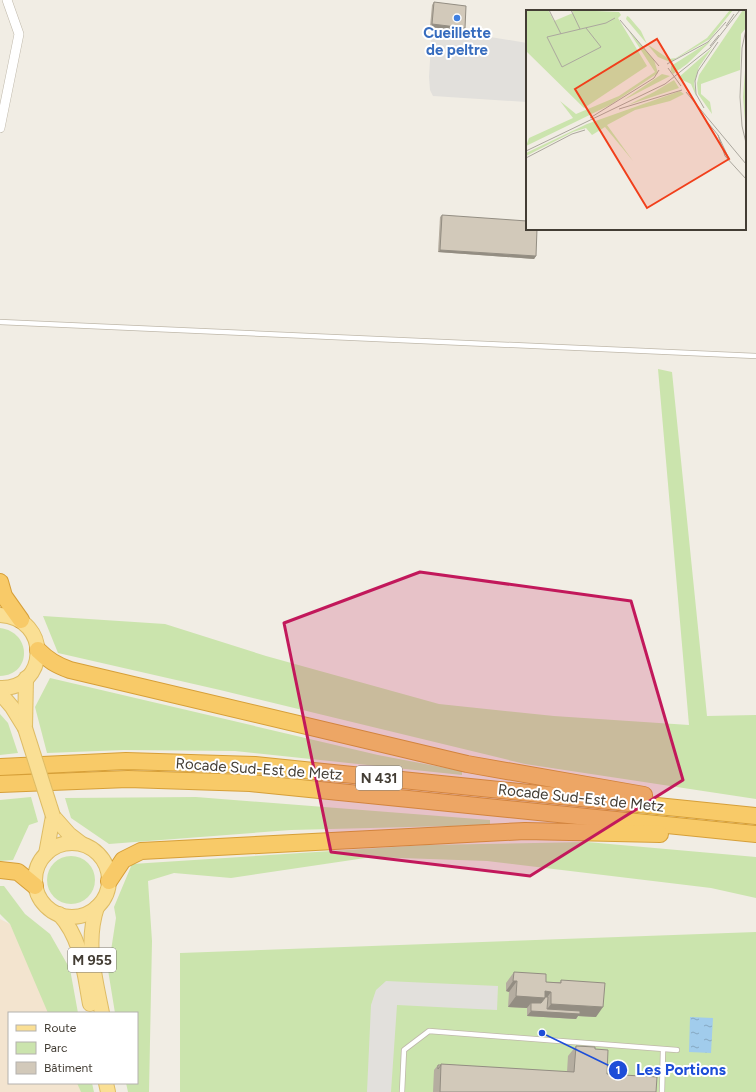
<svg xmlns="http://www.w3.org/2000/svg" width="756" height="1092" viewBox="0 0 756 1092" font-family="Figtree,sans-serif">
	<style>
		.commercial { fill: #f3e4cf }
		.green { fill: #cbe4ad }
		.parking { fill: #e2e0dc }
		.water { fill: url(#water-ripples) }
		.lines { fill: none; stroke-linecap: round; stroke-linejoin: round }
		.lane-casing { stroke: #bfb8aa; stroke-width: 6 }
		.street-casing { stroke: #bfb8aa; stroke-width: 10 }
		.primary-casing { stroke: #debc65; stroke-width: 16 }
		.highway-casing { stroke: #d69f38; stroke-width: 18 }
		.lane { stroke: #fff; stroke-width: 4.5 }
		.street { stroke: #fff; stroke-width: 9 }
		.primary { stroke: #fadf94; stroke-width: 14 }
		.highway { stroke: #f8ca68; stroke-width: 16 }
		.primary-bridge-casing { stroke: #debc65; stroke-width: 16; stroke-linecap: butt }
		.primary-bridge { stroke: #fadf94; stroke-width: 14 }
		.wall { fill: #b5ada0 }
		.shaded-wall { fill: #938d82 }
		.building { fill: #d2c9ba; stroke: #938d82 }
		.marked { fill: #c2185b; fill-opacity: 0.2; stroke: #c2185b; stroke-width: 3; stroke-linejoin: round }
		.shop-dot { fill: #3f7fe0; stroke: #fff; stroke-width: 1.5 }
		.labels { text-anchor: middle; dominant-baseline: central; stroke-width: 4; stroke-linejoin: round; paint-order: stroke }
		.shield { fill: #fff; stroke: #7b7771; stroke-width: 1 }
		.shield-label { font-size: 14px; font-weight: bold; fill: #433d34 }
		.shop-label { font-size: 15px; font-weight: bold; fill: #366cbe; stroke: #fff }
		.street-label { font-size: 15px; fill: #433d34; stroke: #fff }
		.inset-road { fill: none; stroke: #aba79e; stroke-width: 1 }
		.view { fill: #f13f1b; fill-opacity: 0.15; stroke: #f13f1b; stroke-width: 2 }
		.inset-edge { fill: none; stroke: #433d34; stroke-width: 2 }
		.leader { fill: none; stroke: #1d4ed8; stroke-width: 1.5 }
		.callout-dot { fill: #1d4ed8; stroke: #fff; stroke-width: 1.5 }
		.mark-label { font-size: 12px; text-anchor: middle; font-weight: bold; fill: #fff }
		.callout-label { font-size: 16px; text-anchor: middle; font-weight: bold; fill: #1d4ed8; stroke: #fff; stroke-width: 4; stroke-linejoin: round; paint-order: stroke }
	</style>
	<defs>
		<pattern id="water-ripples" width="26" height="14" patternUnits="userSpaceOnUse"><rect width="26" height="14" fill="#a1ccec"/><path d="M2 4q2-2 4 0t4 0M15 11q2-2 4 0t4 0" fill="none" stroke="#85a7c0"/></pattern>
	</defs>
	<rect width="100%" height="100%" fill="#f1ede4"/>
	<!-- commercial -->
	<polygon class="commercial" points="0,919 10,924 53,1013 9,1013 9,1083 83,1083 87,1092 0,1092"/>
	<!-- green -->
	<g class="green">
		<polygon points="658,369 672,372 707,716 756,715 756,799 525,764 220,690 58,653 43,616 165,624 266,656 439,704 554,716 689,725"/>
		<path d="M0,628C32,632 32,675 0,676Z"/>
		<polygon points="50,678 378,755 462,771 462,775 235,751 124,750 47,753 35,707"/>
		<polygon points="0,714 8,723 18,753 0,755"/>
		<polygon points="31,797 38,822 29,825 13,860 0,861 0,800"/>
		<polygon points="196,797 490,820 490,825 291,830 109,844 71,818 65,798"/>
		<polygon points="587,842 756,857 756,898 711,888 487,861 372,857 231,878 174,873 148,881 152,941 149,1092 128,1092 126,1083 137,1083 137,1013 115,1013 108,970 116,918 114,907 132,864 425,845"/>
		<circle cx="71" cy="880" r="24"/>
		<polygon points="0,886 4,886 25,914 50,934 70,969 78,1013 48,1013 10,924 0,914"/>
		<polygon points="756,932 756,1092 180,1092 180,953"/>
		<polygon points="77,1083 92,1083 94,1092 81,1092"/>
	</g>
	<!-- parking -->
	<g class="parking">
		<polygon points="430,27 527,43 527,102 433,96 430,90 429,77 431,43"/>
		<polygon points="386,981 498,986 497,1010 397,1005 391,1092 367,1092 371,1005 376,990"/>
	</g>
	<!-- water -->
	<polygon class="water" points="690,1017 713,1018 711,1053 689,1052"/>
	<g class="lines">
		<!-- lane casing -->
		<g class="lane-casing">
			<g id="lane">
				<polyline points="0,322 756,356"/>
				<polyline points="402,1092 404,1050 429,1031 677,1050"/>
				<polyline points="662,1092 663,1050"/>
			</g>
		</g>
		<!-- street casing -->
		<g class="street-casing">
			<polyline id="street" points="0,128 19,34 7,0"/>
		</g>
		<!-- primary casing -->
		<g class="primary-casing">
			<g id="primary">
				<path d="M0,615C52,618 48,690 0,688"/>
				<polyline points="0,693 12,707 25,728"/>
				<polyline points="25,728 26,678"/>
				<polyline points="53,816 69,834 82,844"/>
				<circle cx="72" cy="880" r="37"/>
				<polyline points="46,854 53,816"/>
				<path d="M97,907C85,943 95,977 102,1013"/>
				<path d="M59,914C82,939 84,972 90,1004"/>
				<polyline points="106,1083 108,1092"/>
			</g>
		</g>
		<!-- highway casing -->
		<g class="highway-casing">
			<g id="highway">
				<polyline points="0,582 4,596 21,620"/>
				<path d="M38,650C48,660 56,665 70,670L467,764L644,795"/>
				<polyline points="0,767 126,761 255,765 756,816"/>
				<polyline points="0,784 128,779 250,783 756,834"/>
				<polyline points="0,870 18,872 35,886"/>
				<polyline points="109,881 123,860 141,851 525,831 660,834"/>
			</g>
		</g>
		<!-- lane -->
		<use href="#lane" class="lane"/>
		<!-- street -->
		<use href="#street" class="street"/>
		<!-- primary -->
		<use href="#primary" class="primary"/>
		<!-- highway -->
		<use href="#highway" class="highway"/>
		<!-- primary-bridge casing -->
		<g class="primary-bridge-casing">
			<polyline id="primary-bridge" points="25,728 53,816"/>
		</g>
		<!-- primary-bridge -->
		<use href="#primary-bridge" class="primary-bridge"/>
	</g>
	<!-- wall -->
	<g class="wall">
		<polygon points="434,2 463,31 430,27 432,5"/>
		<polygon points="442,215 536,256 534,259 438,252 440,217"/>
		<polygon points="514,972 546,982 560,982 561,980 596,1017 578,1016 576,1019 527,1016 527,1008 508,1007 509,992 506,991 506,983"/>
		<polygon points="576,1046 595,1049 607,1074 656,1092 433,1092 434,1070 438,1065 441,1065 441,1064 567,1072 568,1056"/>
	</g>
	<!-- shaded-wall -->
	<g class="shaded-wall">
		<polygon points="432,24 465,28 463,31 430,27"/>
		<polygon points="440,250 536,256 534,259 438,252"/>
		<polygon points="513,981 517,981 509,992 506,991"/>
		<polygon points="540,990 551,992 544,1002 538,1009 531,1003 527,1008 508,1007 516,996"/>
		<polygon points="551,1004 603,1007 596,1017 578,1016 576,1019 527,1016 531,1011 545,1012"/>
	</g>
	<!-- building -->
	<g class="building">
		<polygon points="434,2 466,6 465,28 432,24"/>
		<polygon points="442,215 527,221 527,229 537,229 536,256 440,250"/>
		<polygon points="514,972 546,974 546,982 561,983 561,980 605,983 603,1007 551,1004 551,992 545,991 545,998 516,996 517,981 513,981"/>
		<polygon points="545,997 548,997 547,1009 580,1011 580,1014 531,1011 531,1003 541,1003 545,998"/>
		<polygon points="576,1046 595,1047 595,1049 608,1050 607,1074 657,1077 656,1092 440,1092 441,1064 574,1072"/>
		<polygon points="438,1065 441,1065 438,1069"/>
	</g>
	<!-- marked area -->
	<path class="marked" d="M420,572L631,601L683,780L530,876L331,852L284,623Z"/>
	<!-- markers -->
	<circle class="shop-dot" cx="457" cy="18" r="4"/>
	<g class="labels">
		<!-- shield labels -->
		<g class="shield">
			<rect x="356" y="766" width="46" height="24" rx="3"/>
			<rect x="68" y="948" width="48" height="24" rx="3"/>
		</g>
		<g class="shield-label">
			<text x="379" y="778">N 431</text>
			<text x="92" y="960">M 955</text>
		</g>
		<!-- shop labels -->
		<g class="shop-label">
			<text x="457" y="33">Cueillette<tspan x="457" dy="17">de peltre</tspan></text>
		</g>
		<!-- street labels -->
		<g class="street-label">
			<text transform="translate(259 769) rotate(4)">Rocade Sud-Est de Metz</text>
			<text transform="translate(581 798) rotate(6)">Rocade Sud-Est de Metz</text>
		</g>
	</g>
	<!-- overview -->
	<g transform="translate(526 10)">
		<rect width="220" height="220" fill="#f1ede4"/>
		<path d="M0,0H22L28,11L47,3L46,0L93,2L95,5L92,8L121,56L58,98L0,41ZM204,0H207L184,29L144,52L132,47L100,9L101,6L103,7L115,21L121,34L143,49L150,48L181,28ZM217,0H220V18L215,24L214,60L175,74V84L184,92L186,104L172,84L171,73L173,65ZM102,20L128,50L132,63L84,95L0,136L3,128L47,108L34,91L50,104L93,86L129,62ZM186,30L161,54L147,64L145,61V56ZM186,38L173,57L168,73L170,86L165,74L152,68ZM220,47L219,88L220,124L217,87ZM136,64L144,66L96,91ZM148,70L153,78L102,95L128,82ZM154,81L158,84L144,91L109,100L81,115L107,151L79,117L66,125L60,118L47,122L0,146V143L61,114Z" fill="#cbe4ad"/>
		<path d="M23,39L35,59L40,57L50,76L27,61L20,47Z" fill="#cbe4ad"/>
		<path class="inset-road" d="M23,0L35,24M45,0L54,19M94,10L133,56M200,16L208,4M60,18L75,37L36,57L21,27L80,13L89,8M220,19L216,38L214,87L216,116L220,133M184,36L193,25M141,54L182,32L200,12M142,58L155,76M160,82L220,154M178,98L170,84L169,71L172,61L192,32M93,99L156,80M64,108L128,68L133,60M182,113L192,125L203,149M192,125L199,146L220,169M0,141L139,74L184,38L214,0M0,148L46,124L59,120"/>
		<path class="view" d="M131,29L203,149L121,198L49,79Z"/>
		<rect width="220" height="220" class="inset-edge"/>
	</g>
	<!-- callouts -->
	<path class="leader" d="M542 1033L618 1070"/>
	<g class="callout-dot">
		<circle cx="542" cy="1033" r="4"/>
		<circle cx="618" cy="1070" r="10"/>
	</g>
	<g class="mark-label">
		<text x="618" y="1074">1</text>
	</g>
	<g class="callout-label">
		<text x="681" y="1075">Les Portions</text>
	</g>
	<!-- legend -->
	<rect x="8" y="1012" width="130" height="72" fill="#ffffff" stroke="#b4b1ae"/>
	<rect x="16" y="1025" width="20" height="6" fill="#fadf94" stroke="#b4b1ae"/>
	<text x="44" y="1032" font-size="12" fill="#433d34">Route</text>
	<rect x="16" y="1042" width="20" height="12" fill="#cbe4ad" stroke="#b4b1ae"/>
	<text x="44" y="1052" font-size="12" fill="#433d34">Parc</text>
	<rect x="16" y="1062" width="20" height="12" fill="#d2c9ba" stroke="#b4b1ae"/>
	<text x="44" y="1072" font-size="12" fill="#433d34">Bâtiment</text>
</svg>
